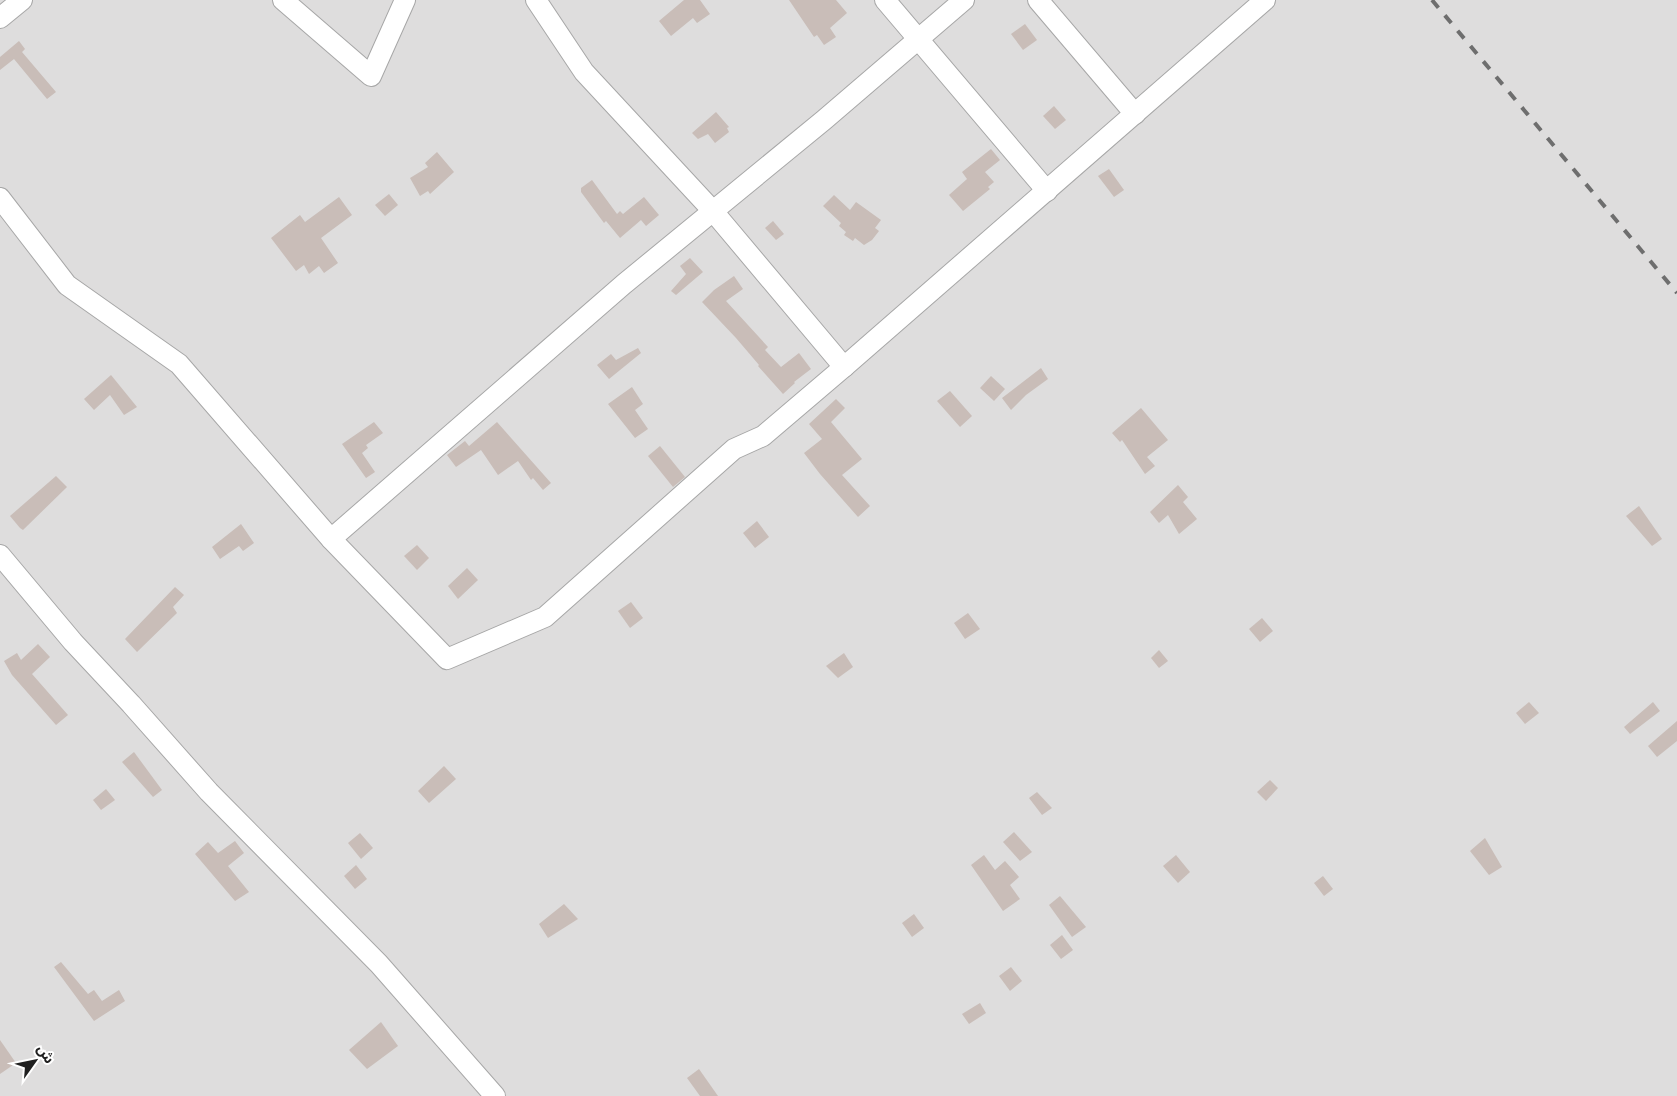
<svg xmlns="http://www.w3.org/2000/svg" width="1677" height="1096" viewBox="0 0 1677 1096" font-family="'Open Sans','Noto Sans Arabic',sans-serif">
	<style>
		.residential { fill: #dedddd }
		.building { fill: #c9bdb8 }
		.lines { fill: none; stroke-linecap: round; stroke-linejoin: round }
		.minor-casing { stroke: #a7a7a7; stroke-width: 22 }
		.minor { stroke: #fff; stroke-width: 20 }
		.rail { stroke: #6e6e6e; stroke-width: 4; stroke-dasharray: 10 10; stroke-linecap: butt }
	</style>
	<rect width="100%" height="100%" fill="#f1ece5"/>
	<!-- residential -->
	<rect class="residential" x="0" y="0" width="1677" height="1096"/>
	<!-- building -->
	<g class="building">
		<polygon points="684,0 700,0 710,14 697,23 693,18 671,36 659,21"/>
		<polygon points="789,0 836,0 847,13 830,28 836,37 824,45 817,35 814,37"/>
		<polygon points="1025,24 1037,40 1023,50 1011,34"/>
		<polygon points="19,41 25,49 22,52 56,92 47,99 14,59 0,70 0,57"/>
		<polygon points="1054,106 1066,120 1055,129 1043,116"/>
		<polygon points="716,112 729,127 727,128 729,132 715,143 708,134 698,139 692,133"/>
		<polygon points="991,149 1000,160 985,172 994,182 988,187 990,189 963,211 949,195 967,179 962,172"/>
		<polygon points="437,152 454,172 430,194 428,191 420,196 410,178 428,167 425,163"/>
		<polygon points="1109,169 1124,190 1114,197 1098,176"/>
		<polygon points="592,180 617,214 620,211 623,214 644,197 659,215 646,226 641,220 620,238 606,221 604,223 581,192 581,188"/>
		<polygon points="389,194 398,205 385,216 375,205"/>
		<polygon points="834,195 850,210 856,202 881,220 875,228 879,231 872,240 864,245 855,238 853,241 844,235 846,232 839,226 841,223 823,206"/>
		<polygon points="339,197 352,215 321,238 338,263 324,273 319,266 309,274 304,265 296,271 271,238 300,215 305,222"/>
		<polygon points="773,221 784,234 776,240 765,228"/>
		<polygon points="690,258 703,272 676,295 671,291 686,274 680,266"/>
		<polygon points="734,276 743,289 726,301 768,347 765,350 781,367 799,353 811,369 794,382 795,383 783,394 758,366 759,365 736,338 702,302 714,290"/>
		<polygon points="638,348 641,353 609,379 597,365 611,354 616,360"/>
		<polygon points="1041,368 1048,379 1026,395 1011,410 1002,398"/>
		<polygon points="111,375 137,407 124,415 110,395 94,410 84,399"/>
		<polygon points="991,376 1005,389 994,401 980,388"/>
		<polygon points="632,387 643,404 635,410 648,429 635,438 608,404"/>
		<polygon points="950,391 972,416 960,427 937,401"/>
		<polygon points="836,399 845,408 831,422 862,459 842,475 870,506 858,517 820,474 804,453 822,439 809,424"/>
		<polygon points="1141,408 1168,440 1147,457 1155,466 1145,474 1122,440 1120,442 1112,433"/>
		<polygon points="374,422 383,433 366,445 368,448 362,453 375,472 366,478 342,444"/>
		<polygon points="497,422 551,483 543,490 533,478 531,480 518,461 498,475 481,450 456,467 447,455 465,441 469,446"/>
		<polygon points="660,446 685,477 673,487 648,456"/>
		<polygon points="56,476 67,487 23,530 20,528 10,516"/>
		<polygon points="1178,485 1188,497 1183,502 1197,519 1179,534 1168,515 1159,523 1150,512"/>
		<polygon points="1639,506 1662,539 1652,546 1626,516"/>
		<polygon points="757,521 769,537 755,548 743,533"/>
		<polygon points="241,524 254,543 243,551 239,546 220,559 212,547"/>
		<polygon points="417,545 429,558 417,570 404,556"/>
		<polygon points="467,568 478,580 458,599 448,586"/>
		<polygon points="175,587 184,595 173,607 177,613 137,652 125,639"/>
		<polygon points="631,602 643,618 630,628 618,611"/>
		<polygon points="968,613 980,629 965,639 954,623"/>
		<polygon points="1262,618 1273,631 1260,642 1249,629"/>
		<polygon points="38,644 50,657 32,674 68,715 56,725 12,675 4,661 17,653 21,660"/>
		<polygon points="1159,650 1168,661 1159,668 1151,658"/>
		<polygon points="844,653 853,667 838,678 826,666"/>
		<polygon points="1529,702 1539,713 1525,724 1516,713"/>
		<polygon points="1653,702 1660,711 1630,734 1624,727"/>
		<polygon points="1677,721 1677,741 1657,757 1648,746"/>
		<polygon points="134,752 162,790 153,797 122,762"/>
		<polygon points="444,766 456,779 429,803 418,791"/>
		<polygon points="1270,780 1278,788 1266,801 1257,792"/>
		<polygon points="106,789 115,800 101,810 93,800"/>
		<polygon points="1037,792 1052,808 1042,815 1029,798"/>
		<polygon points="1014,832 1032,852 1020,861 1003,842"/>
		<polygon points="360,833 373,848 361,859 348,843"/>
		<polygon points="1485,838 1502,867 1489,875 1470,851"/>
		<polygon points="235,841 244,853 228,866 249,892 235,901 195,854 208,842 218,853"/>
		<polygon points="984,855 995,870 1005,861 1019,877 1010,885 1020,899 1003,911 971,865"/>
		<polygon points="1176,855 1190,872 1178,883 1163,866"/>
		<polygon points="356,865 367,879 355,889 344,876"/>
		<polygon points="1323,876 1333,889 1324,896 1314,883"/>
		<polygon points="1060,896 1086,927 1072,937 1049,905"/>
		<polygon points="564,904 578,919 548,938 539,924"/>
		<polygon points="914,914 924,928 912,937 902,923"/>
		<polygon points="1062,935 1073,950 1061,959 1050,945"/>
		<polygon points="61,962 88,994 94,990 102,1001 119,990 125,1001 94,1021 54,967"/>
		<polygon points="1011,967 1022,981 1010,991 999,976"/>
		<polygon points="980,1003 986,1013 969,1024 962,1014"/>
		<polygon points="381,1022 398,1046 367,1069 349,1050"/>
		<polygon points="0,1040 16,1063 0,1074"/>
		<polygon points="699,1069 718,1096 700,1096 687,1078"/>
	</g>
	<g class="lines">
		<!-- minor casing -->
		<g class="minor-casing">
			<g id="minor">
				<polyline points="283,0 371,76 405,0"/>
				<polyline points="536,0 584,72 712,210 844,367 1265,0"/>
				<polyline points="885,0 1047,191"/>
				<polyline points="1038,0 1135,114"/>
				<polyline points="0,18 22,0"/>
				<polyline points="0,198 67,285 179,364 331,539 624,284 824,120 964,0"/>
				<polyline points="331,539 447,659 545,617 734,449 763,436 844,367"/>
				<polyline points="0,555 73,642 131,704 209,792 379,964 495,1096"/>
			</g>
		</g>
		<!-- minor -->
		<use href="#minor" class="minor"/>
		<!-- rail -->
		<polyline class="rail" points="1432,0 1677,293"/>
	</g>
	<!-- north arrow -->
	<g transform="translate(35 1061) rotate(57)" stroke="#ffffff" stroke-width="4" paint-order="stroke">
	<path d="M0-4L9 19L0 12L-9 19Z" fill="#202020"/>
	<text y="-8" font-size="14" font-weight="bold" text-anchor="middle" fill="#202020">ش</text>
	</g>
</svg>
